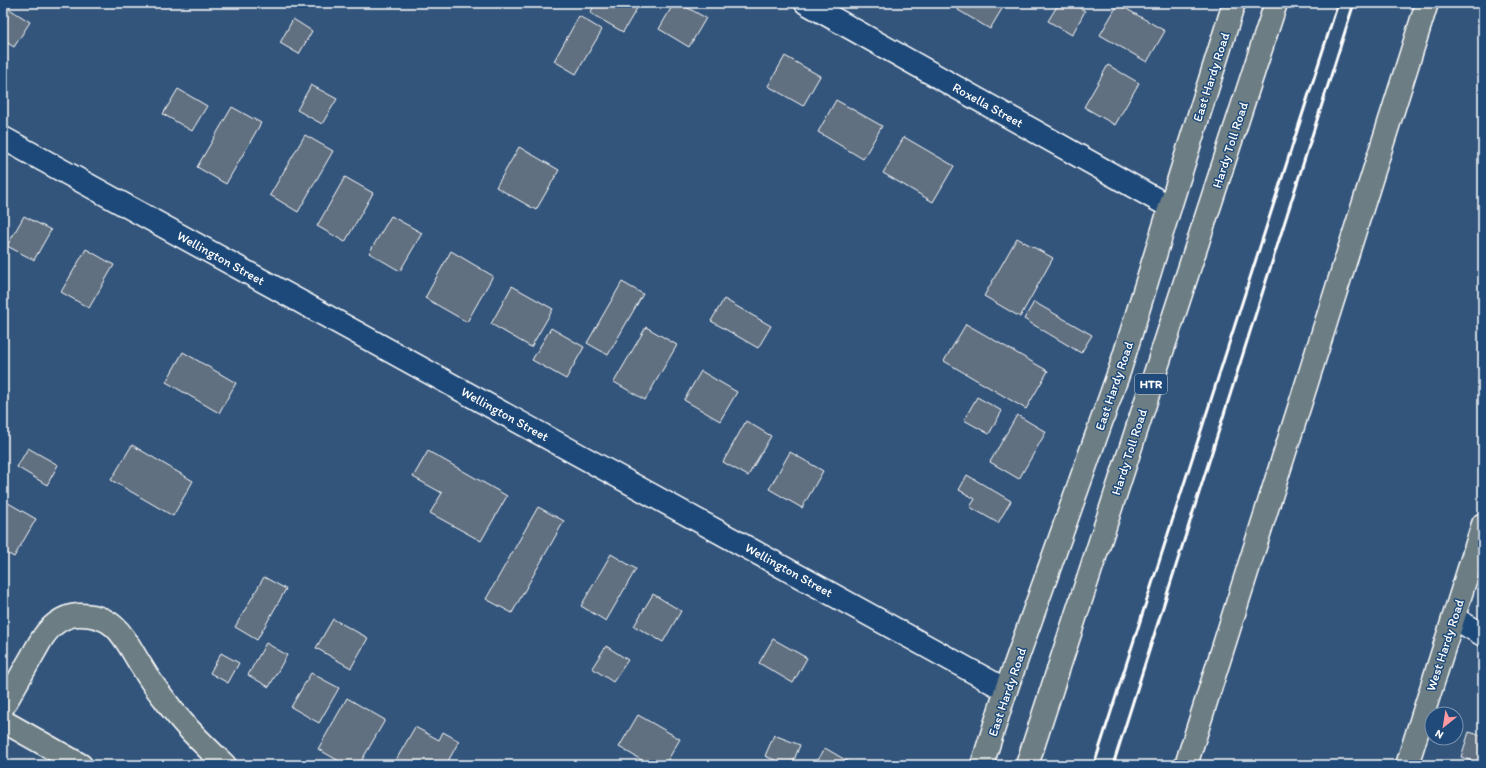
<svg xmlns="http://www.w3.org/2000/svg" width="1486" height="768" viewBox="0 0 1486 768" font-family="Itim,sans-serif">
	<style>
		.building { fill: #616f80; stroke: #fff }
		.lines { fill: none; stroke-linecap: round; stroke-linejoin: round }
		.minor-casing { stroke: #fff; stroke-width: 25 }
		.major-casing { stroke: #fff; stroke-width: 25 }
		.highway-casing { stroke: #fff; stroke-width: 25 }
		.minor { stroke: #1f4a7a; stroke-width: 22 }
		.major { stroke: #6c7e84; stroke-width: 22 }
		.highway { stroke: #6c7e84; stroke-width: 22 }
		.rail { stroke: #fff; stroke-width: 3 }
		.labels { text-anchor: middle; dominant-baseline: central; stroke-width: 3; stroke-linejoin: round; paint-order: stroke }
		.shield { fill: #1f4a7a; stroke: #bcc9d7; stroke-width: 1 }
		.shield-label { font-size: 12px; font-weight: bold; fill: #fff }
		.street-label { font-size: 13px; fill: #fff; stroke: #1f4a7a }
	</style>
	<rect width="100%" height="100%" fill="#33557c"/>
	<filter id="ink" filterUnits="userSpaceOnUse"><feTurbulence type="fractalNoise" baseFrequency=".025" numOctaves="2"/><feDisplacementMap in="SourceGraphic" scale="8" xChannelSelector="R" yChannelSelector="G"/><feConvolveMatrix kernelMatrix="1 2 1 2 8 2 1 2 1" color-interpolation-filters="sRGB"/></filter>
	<g filter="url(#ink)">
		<!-- building -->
		<g class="building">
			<polygon points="596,3 640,3 623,32 590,13"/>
			<polygon points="674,3 679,3 706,18 689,47 659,29"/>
			<polygon points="962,3 996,3 1003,7 990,29 958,10"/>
			<polygon points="1059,3 1071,3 1085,11 1072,35 1048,21"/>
			<polygon points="1118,4 1165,31 1147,62 1100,35"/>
			<polygon points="3,5 30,22 14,47 3,40"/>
			<polygon points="579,16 602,30 576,74 554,61"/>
			<polygon points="293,19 312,31 299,54 280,43"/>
			<polygon points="785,56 820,76 803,106 768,86"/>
			<polygon points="1108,65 1139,83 1115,125 1084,107"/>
			<polygon points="311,85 337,99 322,124 297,110"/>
			<polygon points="178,89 207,106 192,131 163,114"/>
			<polygon points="836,100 882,126 863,159 818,132"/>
			<polygon points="232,107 261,123 226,184 197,167"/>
			<polygon points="305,135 333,151 298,212 270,195"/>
			<polygon points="904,137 954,166 933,202 883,173"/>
			<polygon points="519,147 559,170 536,210 496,187"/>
			<polygon points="345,177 373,193 345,242 317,226"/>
			<polygon points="24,216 51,230 34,260 7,246"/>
			<polygon points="391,216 422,233 400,271 369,253"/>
			<polygon points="1017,238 1053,258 1020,317 984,296"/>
			<polygon points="86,249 114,265 89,308 61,292"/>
			<polygon points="451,251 493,276 467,322 425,298"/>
			<polygon points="622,282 643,294 608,355 587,343"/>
			<polygon points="512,286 553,309 531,347 491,324"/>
			<polygon points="724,299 771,326 758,348 711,321"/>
			<polygon points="1034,302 1092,335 1081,353 1024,319"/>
			<polygon points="966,324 1048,371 1026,409 944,361"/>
			<polygon points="646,327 677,345 645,400 614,382"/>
			<polygon points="551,328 584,347 566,379 532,360"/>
			<polygon points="183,352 236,383 219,413 166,382"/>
			<polygon points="701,371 737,392 720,421 684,400"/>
			<polygon points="977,397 1002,411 989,434 964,420"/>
			<polygon points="1017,415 1046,432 1019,479 990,462"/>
			<polygon points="746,421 771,436 748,476 723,462"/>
			<polygon points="132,445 193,481 173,516 111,480"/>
			<polygon points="28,448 58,465 47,485 17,467"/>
			<polygon points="428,451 507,496 481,541 430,513 442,493 413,477"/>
			<polygon points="790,452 823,471 802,508 769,489"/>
			<polygon points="967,475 1011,501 998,523 970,507 975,499 959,490"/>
			<polygon points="3,500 36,519 14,557 3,551"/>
			<polygon points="538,507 564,521 512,613 486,599"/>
			<polygon points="611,554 636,569 606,621 581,606"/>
			<polygon points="264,577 286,589 257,640 235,627"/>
			<polygon points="653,594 681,611 663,642 634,626"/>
			<polygon points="333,619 368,638 351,668 316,648"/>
			<polygon points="773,639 807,658 793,683 759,663"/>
			<polygon points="266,643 287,655 269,687 248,675"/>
			<polygon points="606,646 628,660 613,682 592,668"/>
			<polygon points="221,653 239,663 228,683 210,673"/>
			<polygon points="311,673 339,688 319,723 291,707"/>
			<polygon points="347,698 385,720 359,765 346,765 318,749"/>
			<polygon points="638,715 680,739 665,765 650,765 619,747"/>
			<polygon points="415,727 439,740 443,732 459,741 446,765 393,765"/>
			<polygon points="1469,732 1483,736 1483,765 1461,757"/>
			<polygon points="774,735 800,745 792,765 787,765 765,756"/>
			<polygon points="825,748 854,765 815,765"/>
		</g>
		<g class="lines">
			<!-- minor casing -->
			<g class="minor-casing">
				<g id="minor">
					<polyline points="806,3 1170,207"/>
					<polyline points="3,138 1006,690"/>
					<polyline points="1454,618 1483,635"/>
				</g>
			</g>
			<!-- major casing -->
			<g class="major-casing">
				<g id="major">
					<path d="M3,707L40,642C48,628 61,616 78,615C117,614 124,639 142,667C149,679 157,690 165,700C182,724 204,745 225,765"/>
					<polyline points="3,721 81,765"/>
					<polyline points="982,765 1006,690 1120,369 1170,207 1234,3"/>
					<polyline points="1407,765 1483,524"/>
				</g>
			</g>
			<!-- highway casing -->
			<g class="highway-casing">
				<g id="highway">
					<polyline points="1027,765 1276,3"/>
					<polyline points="1186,765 1427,3"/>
				</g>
			</g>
			<!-- minor -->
			<use href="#minor" class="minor"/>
			<!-- major -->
			<use href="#major" class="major"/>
			<!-- highway -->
			<use href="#highway" class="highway"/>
			<!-- rail -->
			<g class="rail">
				<polyline points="1094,765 1338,3"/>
				<polyline points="1113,765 1354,3"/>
			</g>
		</g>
	</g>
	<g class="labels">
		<!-- shield labels -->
		<rect class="shield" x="1135" y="374" width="32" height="20" rx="3"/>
		<g class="shield-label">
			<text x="1151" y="384">HTR</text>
		</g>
		<!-- street labels -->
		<g class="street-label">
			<text transform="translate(1211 77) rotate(-72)">East Hardy Road</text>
			<text transform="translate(988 105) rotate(29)">Roxella Street</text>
			<text transform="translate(1230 145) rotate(-72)">Hardy Toll Road</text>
			<text transform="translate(221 258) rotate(29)">Wellington Street</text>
			<text transform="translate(1114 386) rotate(-71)">East Hardy Road</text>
			<text transform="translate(505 414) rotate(29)">Wellington Street</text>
			<text transform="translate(1129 452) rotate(-72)">Hardy Toll Road</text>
			<text transform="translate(789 570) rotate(29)">Wellington Street</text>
			<text transform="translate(1445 645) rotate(-72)">West Hardy Road</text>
			<text transform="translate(1007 692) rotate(-71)">East Hardy Road</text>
		</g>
	</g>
	<!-- margin -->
	<rect width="1486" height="768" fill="none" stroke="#1f4a7a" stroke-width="16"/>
	<rect x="8" y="8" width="1470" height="752" fill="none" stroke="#fff" stroke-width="1.5" filter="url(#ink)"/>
	<!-- north arrow -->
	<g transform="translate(1444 726) rotate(210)"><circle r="19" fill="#1f4a7a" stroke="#7992af"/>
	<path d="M0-3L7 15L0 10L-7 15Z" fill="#ff9aa2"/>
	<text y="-6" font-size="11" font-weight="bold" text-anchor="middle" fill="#ffffff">N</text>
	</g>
</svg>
